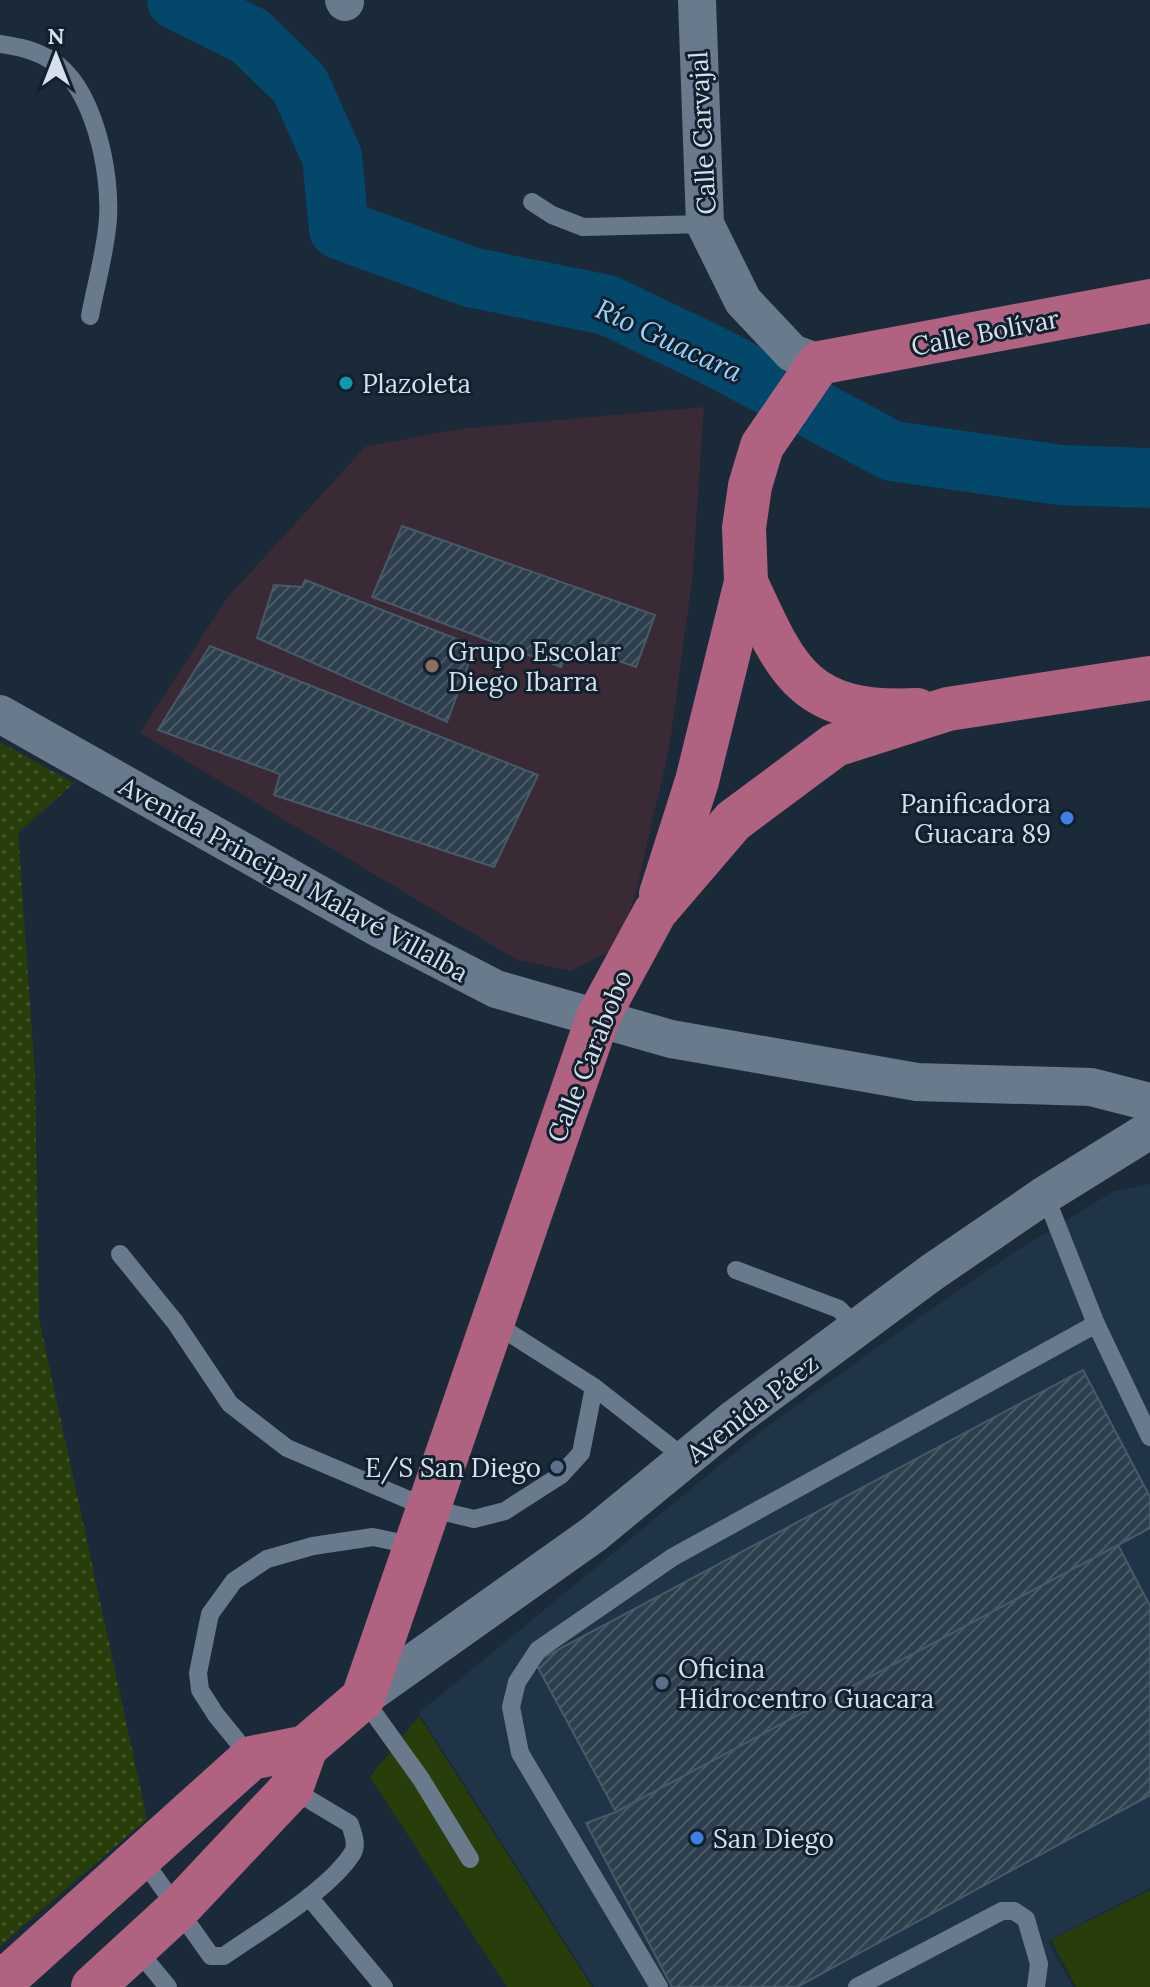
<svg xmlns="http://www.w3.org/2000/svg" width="1150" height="1987" viewBox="0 0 1150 1987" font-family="Lora,serif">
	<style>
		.built { fill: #1f3446 }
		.education { fill: #3a2a35 }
		.grass { fill: url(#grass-dots) }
		.pitch { fill: #273d0a }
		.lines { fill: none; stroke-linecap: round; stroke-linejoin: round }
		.river { stroke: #03476a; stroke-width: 60 }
		.building { fill: url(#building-hatch); stroke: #485969; stroke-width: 2 }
		.lane { stroke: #687a8b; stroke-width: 18 }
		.street { stroke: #687a8b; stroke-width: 38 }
		.primary { stroke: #af6380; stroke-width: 44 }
		.culture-dot { fill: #0f9aa8; stroke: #11202e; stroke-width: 3 }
		.education-dot { fill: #8d6e63; stroke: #11202e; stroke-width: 3 }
		.shop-dot { fill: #3f7fe0; stroke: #11202e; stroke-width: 3 }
		.service-dot { fill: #5c6f8a; stroke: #11202e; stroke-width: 3 }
		.labels { text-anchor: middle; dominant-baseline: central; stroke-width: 6; stroke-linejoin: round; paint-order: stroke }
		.street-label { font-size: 26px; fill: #d6e0ea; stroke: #11202e }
		.poi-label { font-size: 26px; fill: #d6e0ea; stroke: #11202e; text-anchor: start }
		.water-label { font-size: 28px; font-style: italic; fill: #98d1f9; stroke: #11202e }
	</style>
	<defs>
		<pattern id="grass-dots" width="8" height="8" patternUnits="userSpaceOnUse" patternTransform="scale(2)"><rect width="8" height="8" fill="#273d0a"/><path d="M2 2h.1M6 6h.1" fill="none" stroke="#46592e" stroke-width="1.8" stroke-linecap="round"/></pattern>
		<pattern id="building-hatch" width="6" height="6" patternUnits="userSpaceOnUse" patternTransform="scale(2)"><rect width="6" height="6" fill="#2d3e4d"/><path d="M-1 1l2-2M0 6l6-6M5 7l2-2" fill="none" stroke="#4b5a67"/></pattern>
	</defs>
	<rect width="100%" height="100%" fill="#1a2a38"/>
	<!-- built -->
	<polygon class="built" points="1150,1184 1150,1888 1048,1941 1073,1987 594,1987 419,1713 760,1432 890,1338 1014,1252 1114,1191"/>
	<!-- education -->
	<polygon class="education" points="704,407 692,581 669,749 634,900 615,948 571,971 517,960 140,733 227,598 365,447 459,429"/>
	<!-- grass -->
	<polygon class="grass" points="0,742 74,783 18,833 35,1074 39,1319 147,1819 0,1946"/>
	<!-- pitch -->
	<g class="pitch">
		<polygon points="419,1716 592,1987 507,1987 370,1777"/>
		<polygon points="1150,1890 1150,1987 1076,1987 1051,1940"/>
	</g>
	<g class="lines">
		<!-- river -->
		<polyline class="river" points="177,0 250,36 300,85 332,157 339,229 470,277 607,305 716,357 892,451 1061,475 1150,478"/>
	</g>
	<!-- building -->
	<g class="building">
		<polygon points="402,526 655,615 636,667 570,644 561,667 372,597"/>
		<polygon points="305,580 475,646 447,722 257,638 274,585 302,587"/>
		<polygon points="210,646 538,775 494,867 274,795 280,774 158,730"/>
		<polygon points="1083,1370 1150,1497 1150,1528 616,1812 535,1662"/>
		<polygon points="1118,1545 1150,1606 1150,1795 797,1987 672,1987 586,1823 616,1812"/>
	</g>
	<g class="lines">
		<!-- lane -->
		<g class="lane">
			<path d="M0,44C19,47 36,50 52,61C94,87 111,172 108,218C106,250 96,284 90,316"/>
			<polyline points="532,202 552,215 583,227 705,224"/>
			<polyline points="1045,1195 1096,1324 1150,1437"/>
			<polyline points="120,1254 175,1322 230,1404 287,1448 428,1508 474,1519 505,1511 561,1475 581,1453 594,1387"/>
			<polyline points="736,1270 839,1309 857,1328"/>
			<polyline points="494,1323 594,1387 686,1459"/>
			<polyline points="363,1698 421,1779 470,1859"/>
			<polyline points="252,1759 216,1715 200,1690 198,1673 210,1614 234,1581 267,1559 313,1546 373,1537 416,1546"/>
			<path d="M141,1857L211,1956H224C261,1930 328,1891 352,1854C358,1845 353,1834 350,1824L288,1787"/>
			<polyline points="309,1897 384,1987"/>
			<polyline points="134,1946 168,1987"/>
			<polyline points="659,1987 520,1753 511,1707 517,1682 538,1650 673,1557 1096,1324"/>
			<polyline points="857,1987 1002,1911 1014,1911 1026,1919 1039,1964 1036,1987"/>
		</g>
		<!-- street -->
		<g class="street">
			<polyline points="344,0 345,2"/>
			<polyline points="697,0 705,224 743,301 792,353 819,363"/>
			<polyline points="0,714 382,930 496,989 671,1039 917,1082 1091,1087 1150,1102"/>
			<polyline points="363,1698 594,1534 734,1419 931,1273 1045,1195 1150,1130"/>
		</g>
		<!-- primary -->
		<g class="primary">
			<path d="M746,582C788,674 805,715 917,710"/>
			<polyline points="661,894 697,781 746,582 744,528 750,486 762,446 819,363 1150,301"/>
			<polyline points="0,1984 251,1758 306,1747"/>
			<polyline points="93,1987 179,1908 291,1789 306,1747 363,1698 598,1017 655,912 733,821 835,745 948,709 1150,678"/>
		</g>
	</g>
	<!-- markers -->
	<circle class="culture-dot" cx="346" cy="383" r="8"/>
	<circle class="education-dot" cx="432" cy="666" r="8"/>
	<g class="shop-dot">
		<circle cx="1067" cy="818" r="8"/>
		<circle cx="697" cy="1838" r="8"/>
	</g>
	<g class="service-dot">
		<circle cx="557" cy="1467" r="8"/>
		<circle cx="662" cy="1683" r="8"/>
	</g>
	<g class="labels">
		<!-- street labels -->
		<g class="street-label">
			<text transform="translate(702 133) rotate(-93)">Calle Carvajal</text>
			<text transform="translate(985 332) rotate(-11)">Calle Bolívar</text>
			<text transform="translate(294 879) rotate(29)">Avenida Principal Malavé Villalba</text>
			<text transform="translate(589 1056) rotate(-68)">Calle Carabobo</text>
			<text transform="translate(752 1408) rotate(-38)">Avenida Páez</text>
		</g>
		<!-- poi labels -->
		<g class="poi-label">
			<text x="362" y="383">Plazoleta</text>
			<text x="448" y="651">Grupo Escolar<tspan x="448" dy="30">Diego Ibarra</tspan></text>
			<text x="1051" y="803" text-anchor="end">Panificadora<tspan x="1051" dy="30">Guacara 89</tspan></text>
			<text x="541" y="1467" text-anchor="end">E/S San Diego</text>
			<text x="678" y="1668">Oficina<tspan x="678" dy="30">Hidrocentro Guacara</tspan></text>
			<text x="713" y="1838">San Diego</text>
		</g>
		<!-- water labels -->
		<g class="water-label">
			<text transform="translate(669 340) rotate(25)">Río Guacara</text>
		</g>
	</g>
	<!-- north arrow -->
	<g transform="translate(56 56)" stroke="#11202e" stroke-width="6" paint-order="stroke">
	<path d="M0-6L14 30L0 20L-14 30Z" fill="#d6e0ea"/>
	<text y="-12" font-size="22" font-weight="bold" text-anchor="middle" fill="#d6e0ea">N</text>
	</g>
</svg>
